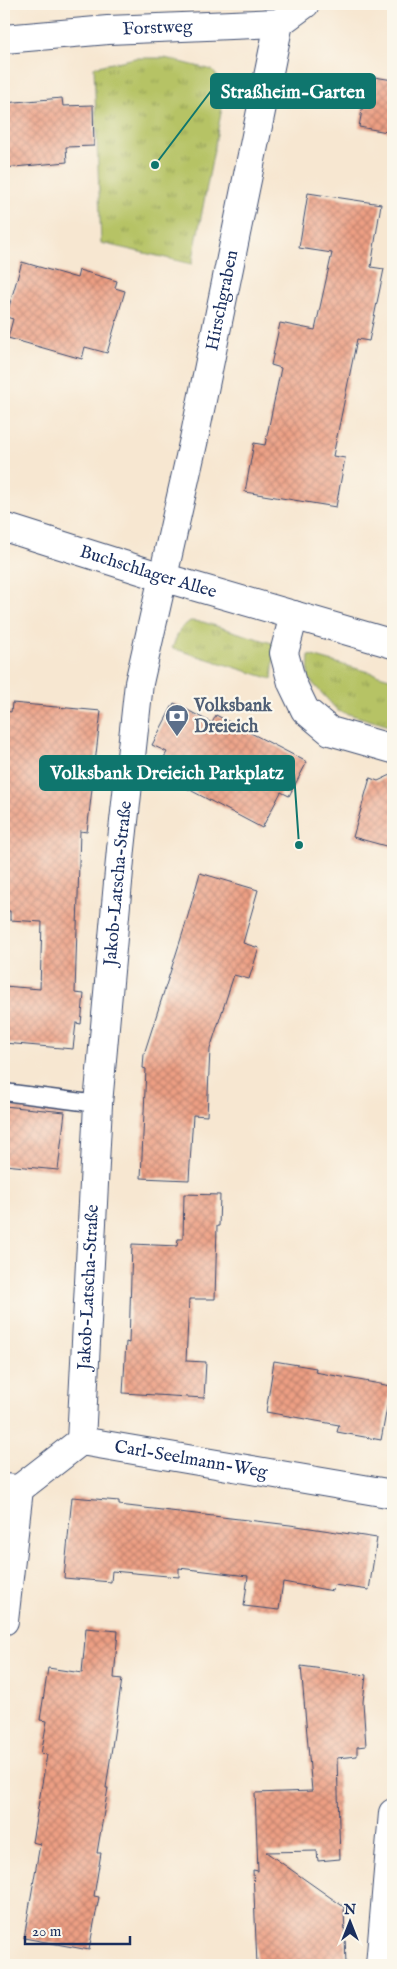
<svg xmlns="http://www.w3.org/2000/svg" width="397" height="1969" viewBox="0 0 397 1969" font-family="'IM FELL English',serif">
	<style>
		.grass { fill: url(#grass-tufts); stroke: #687962 }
		.building { fill: url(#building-cross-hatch) }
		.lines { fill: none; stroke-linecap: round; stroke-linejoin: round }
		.service-casing { stroke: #3c4b6f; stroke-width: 19 }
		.minor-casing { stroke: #3c4b6f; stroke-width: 30 }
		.secondary-casing { stroke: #3c4b6f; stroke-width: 30 }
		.service { stroke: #fff; stroke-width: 16 }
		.minor { stroke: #fff; stroke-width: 28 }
		.secondary { stroke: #fff; stroke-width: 28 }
		.labels { text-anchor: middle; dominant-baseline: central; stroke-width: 4.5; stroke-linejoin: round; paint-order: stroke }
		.street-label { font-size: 18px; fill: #1b2f5e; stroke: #fbf7ec }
		.service-label { font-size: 18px; font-weight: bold; fill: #4e5e75; stroke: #fbf7ec; text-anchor: start }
		.leader { fill: none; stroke: #0f766e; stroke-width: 2 }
		.callout-dot { fill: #0f766e; stroke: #fbf7ec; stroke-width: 2 }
		.callout { fill: #0f766e; stroke: #0f766e; stroke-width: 2 }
		.callout-label { font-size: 19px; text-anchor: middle; font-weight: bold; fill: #fff }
	</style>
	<defs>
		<pattern id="grass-tufts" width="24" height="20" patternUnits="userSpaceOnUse" patternTransform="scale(1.25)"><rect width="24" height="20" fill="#b6c365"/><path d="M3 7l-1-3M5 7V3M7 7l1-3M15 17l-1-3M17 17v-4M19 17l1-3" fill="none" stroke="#939f56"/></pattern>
		<pattern id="building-cross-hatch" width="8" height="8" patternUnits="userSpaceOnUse" patternTransform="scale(1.25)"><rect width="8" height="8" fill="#ed9f83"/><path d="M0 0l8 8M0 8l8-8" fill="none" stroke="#bf826e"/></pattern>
	</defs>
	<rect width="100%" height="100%" fill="#fbf7ec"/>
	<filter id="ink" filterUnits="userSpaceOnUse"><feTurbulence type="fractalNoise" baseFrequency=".02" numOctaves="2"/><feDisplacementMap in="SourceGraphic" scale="10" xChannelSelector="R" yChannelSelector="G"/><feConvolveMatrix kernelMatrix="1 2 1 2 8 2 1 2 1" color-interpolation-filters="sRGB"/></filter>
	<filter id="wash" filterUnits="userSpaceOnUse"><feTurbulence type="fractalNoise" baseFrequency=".0096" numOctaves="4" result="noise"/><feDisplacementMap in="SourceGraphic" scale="20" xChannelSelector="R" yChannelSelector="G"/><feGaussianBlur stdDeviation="1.12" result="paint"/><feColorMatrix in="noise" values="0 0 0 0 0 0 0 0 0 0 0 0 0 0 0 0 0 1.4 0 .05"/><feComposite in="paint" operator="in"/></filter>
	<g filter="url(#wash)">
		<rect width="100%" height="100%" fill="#f7e7d1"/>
		<!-- grass -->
		<g class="grass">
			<polygon points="135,58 165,58 212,70 226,87 192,264 101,243 94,67"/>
			<polygon points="190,621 203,622 275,644 272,679 172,648 180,629"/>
			<polygon points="309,655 393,679 393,727 338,711 308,678"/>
		</g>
		<g id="blocks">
			<!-- building -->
			<g class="building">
				<polygon points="368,76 393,80 393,133 359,127"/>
				<polygon points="62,98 63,106 93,105 94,146 66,147 67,162 4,168 4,103"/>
				<polygon points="308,193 381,204 371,267 384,269 369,341 357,339 333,456 345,458 336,507 245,492 254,443 265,445 281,368 271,365 280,323 315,330 332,253 299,248"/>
				<polygon points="22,262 77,278 79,270 117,281 115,288 125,291 107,353 85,347 82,359 8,338 13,319 6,317"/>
				<polygon points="12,703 101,711 87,832 80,831 75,993 84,994 81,1024 76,1023 73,1049 4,1043 4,986 40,989 42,922 10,920 10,911 4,911 4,801 8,762 4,762 4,711 11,712"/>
				<polygon points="174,703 212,723 216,715 307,762 289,796 281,792 262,828 156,772 167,752 152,745"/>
				<polygon points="393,774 393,848 353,837 370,778 378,781"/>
				<polygon points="200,873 258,890 243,943 259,948 249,979 234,975 210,1049 207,1116 193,1115 189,1180 141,1178 146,1069 143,1068 144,1054 185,926"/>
				<polygon points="4,1106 65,1112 58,1170 4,1165"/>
				<polygon points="184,1194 220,1195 219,1226 217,1226 215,1299 189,1299 186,1361 206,1362 204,1398 123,1393 126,1342 129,1343 132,1244 177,1246 178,1239 183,1239"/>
				<polygon points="274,1361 316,1368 315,1372 391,1386 381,1440 337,1432 339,1425 266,1412"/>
				<polygon points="72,1497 119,1501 119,1505 290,1525 377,1538 369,1590 334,1585 333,1591 283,1582 279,1610 244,1606 248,1576 179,1568 179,1577 112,1571 111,1582 64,1578"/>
				<polygon points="86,1628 118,1631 114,1678 122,1679 106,1788 108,1788 97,1853 101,1853 94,1896 99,1897 89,1950 24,1938 40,1844 32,1842 47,1755 41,1754 47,1721 40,1720 48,1668 82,1673"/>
				<polygon points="301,1666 366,1675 363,1702 366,1746 357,1747 357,1756 337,1758 340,1859 318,1861 317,1851 266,1852 344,1907 346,1965 257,1965 253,1870 258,1871 255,1793 312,1791"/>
			</g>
		</g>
	</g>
	<g filter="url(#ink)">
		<use href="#blocks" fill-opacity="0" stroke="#3c4b6f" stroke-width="1"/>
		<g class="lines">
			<!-- service casing -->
			<g class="service-casing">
				<polyline id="service" points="4,1092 98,1104"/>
			</g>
			<!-- minor casing -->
			<g class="minor-casing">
				<g id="minor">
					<path id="s1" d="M4,39L108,30L279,23L305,4"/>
					<polyline points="294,615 284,653 292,683 305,710 330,731 393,749"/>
					<path id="s2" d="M81,1441L98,1104L121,849L139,683L194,439L279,23"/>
					<path id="s3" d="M4,1488L19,1489L81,1441L393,1494"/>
					<polyline points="4,1621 19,1489"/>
					<polyline points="380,1965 393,1813"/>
				</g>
			</g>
			<!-- secondary casing -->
			<g class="secondary-casing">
				<g id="secondary">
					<path id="s4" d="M4,527L162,577L393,644"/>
				</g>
			</g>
			<!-- service -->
			<use href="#service" class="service"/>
			<!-- minor -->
			<use href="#minor" class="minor"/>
			<!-- secondary -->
			<use href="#secondary" class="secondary"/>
		</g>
	</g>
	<!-- icons -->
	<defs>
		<g id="bank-pin" transform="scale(1.25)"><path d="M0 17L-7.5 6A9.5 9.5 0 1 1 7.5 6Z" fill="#5c6f8a" stroke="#fbf7ec"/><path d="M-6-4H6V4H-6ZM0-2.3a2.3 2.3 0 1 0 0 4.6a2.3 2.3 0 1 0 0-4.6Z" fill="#fff"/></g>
	</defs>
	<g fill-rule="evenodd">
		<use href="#bank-pin" x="177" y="716"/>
	</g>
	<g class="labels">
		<!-- street labels -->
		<g class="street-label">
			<text stroke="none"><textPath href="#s1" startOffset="154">Forstweg</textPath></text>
			<text stroke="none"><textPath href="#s2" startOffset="1152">Hirschgraben</textPath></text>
			<text stroke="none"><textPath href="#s4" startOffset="151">Buchschlager Allee</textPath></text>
			<text stroke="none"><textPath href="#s2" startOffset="559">Jakob-Latscha-Straße</textPath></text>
			<text stroke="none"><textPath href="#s2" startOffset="154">Jakob-Latscha-Straße</textPath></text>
			<text stroke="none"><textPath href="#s3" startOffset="205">Carl-Seelmann-Weg</textPath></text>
		</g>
		<!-- service labels -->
		<g class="service-label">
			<text x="194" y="706">Volksbank<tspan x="194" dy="21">Dreieich</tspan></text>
		</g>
	</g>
	<!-- callouts -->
	<path class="leader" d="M155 165L211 91M299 845L294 773"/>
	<g class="callout-dot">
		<circle cx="155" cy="165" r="5"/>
		<circle cx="299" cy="845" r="5"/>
	</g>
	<g class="callout">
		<rect x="211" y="74" width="164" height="34" rx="5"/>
		<rect x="40" y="756" width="254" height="34" rx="5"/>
	</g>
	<g class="callout-label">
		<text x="293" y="98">Straßheim-Garten</text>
		<text x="167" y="779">Volksbank Dreieich Parkplatz</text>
	</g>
	<!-- margin -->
	<rect width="397" height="1969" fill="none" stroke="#fbf7ec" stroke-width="20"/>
	<!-- north arrow -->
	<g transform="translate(350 1922)" stroke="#fbf7ec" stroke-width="4" paint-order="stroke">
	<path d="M0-4L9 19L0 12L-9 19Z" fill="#1b2f5e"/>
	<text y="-8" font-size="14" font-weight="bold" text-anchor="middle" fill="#1b2f5e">N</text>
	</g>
	<!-- scale -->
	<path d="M25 1936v8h105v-8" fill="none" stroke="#1b2f5e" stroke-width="2.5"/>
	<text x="32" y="1936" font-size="15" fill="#1b2f5e" stroke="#fbf7ec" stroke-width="4" paint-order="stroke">20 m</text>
</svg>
